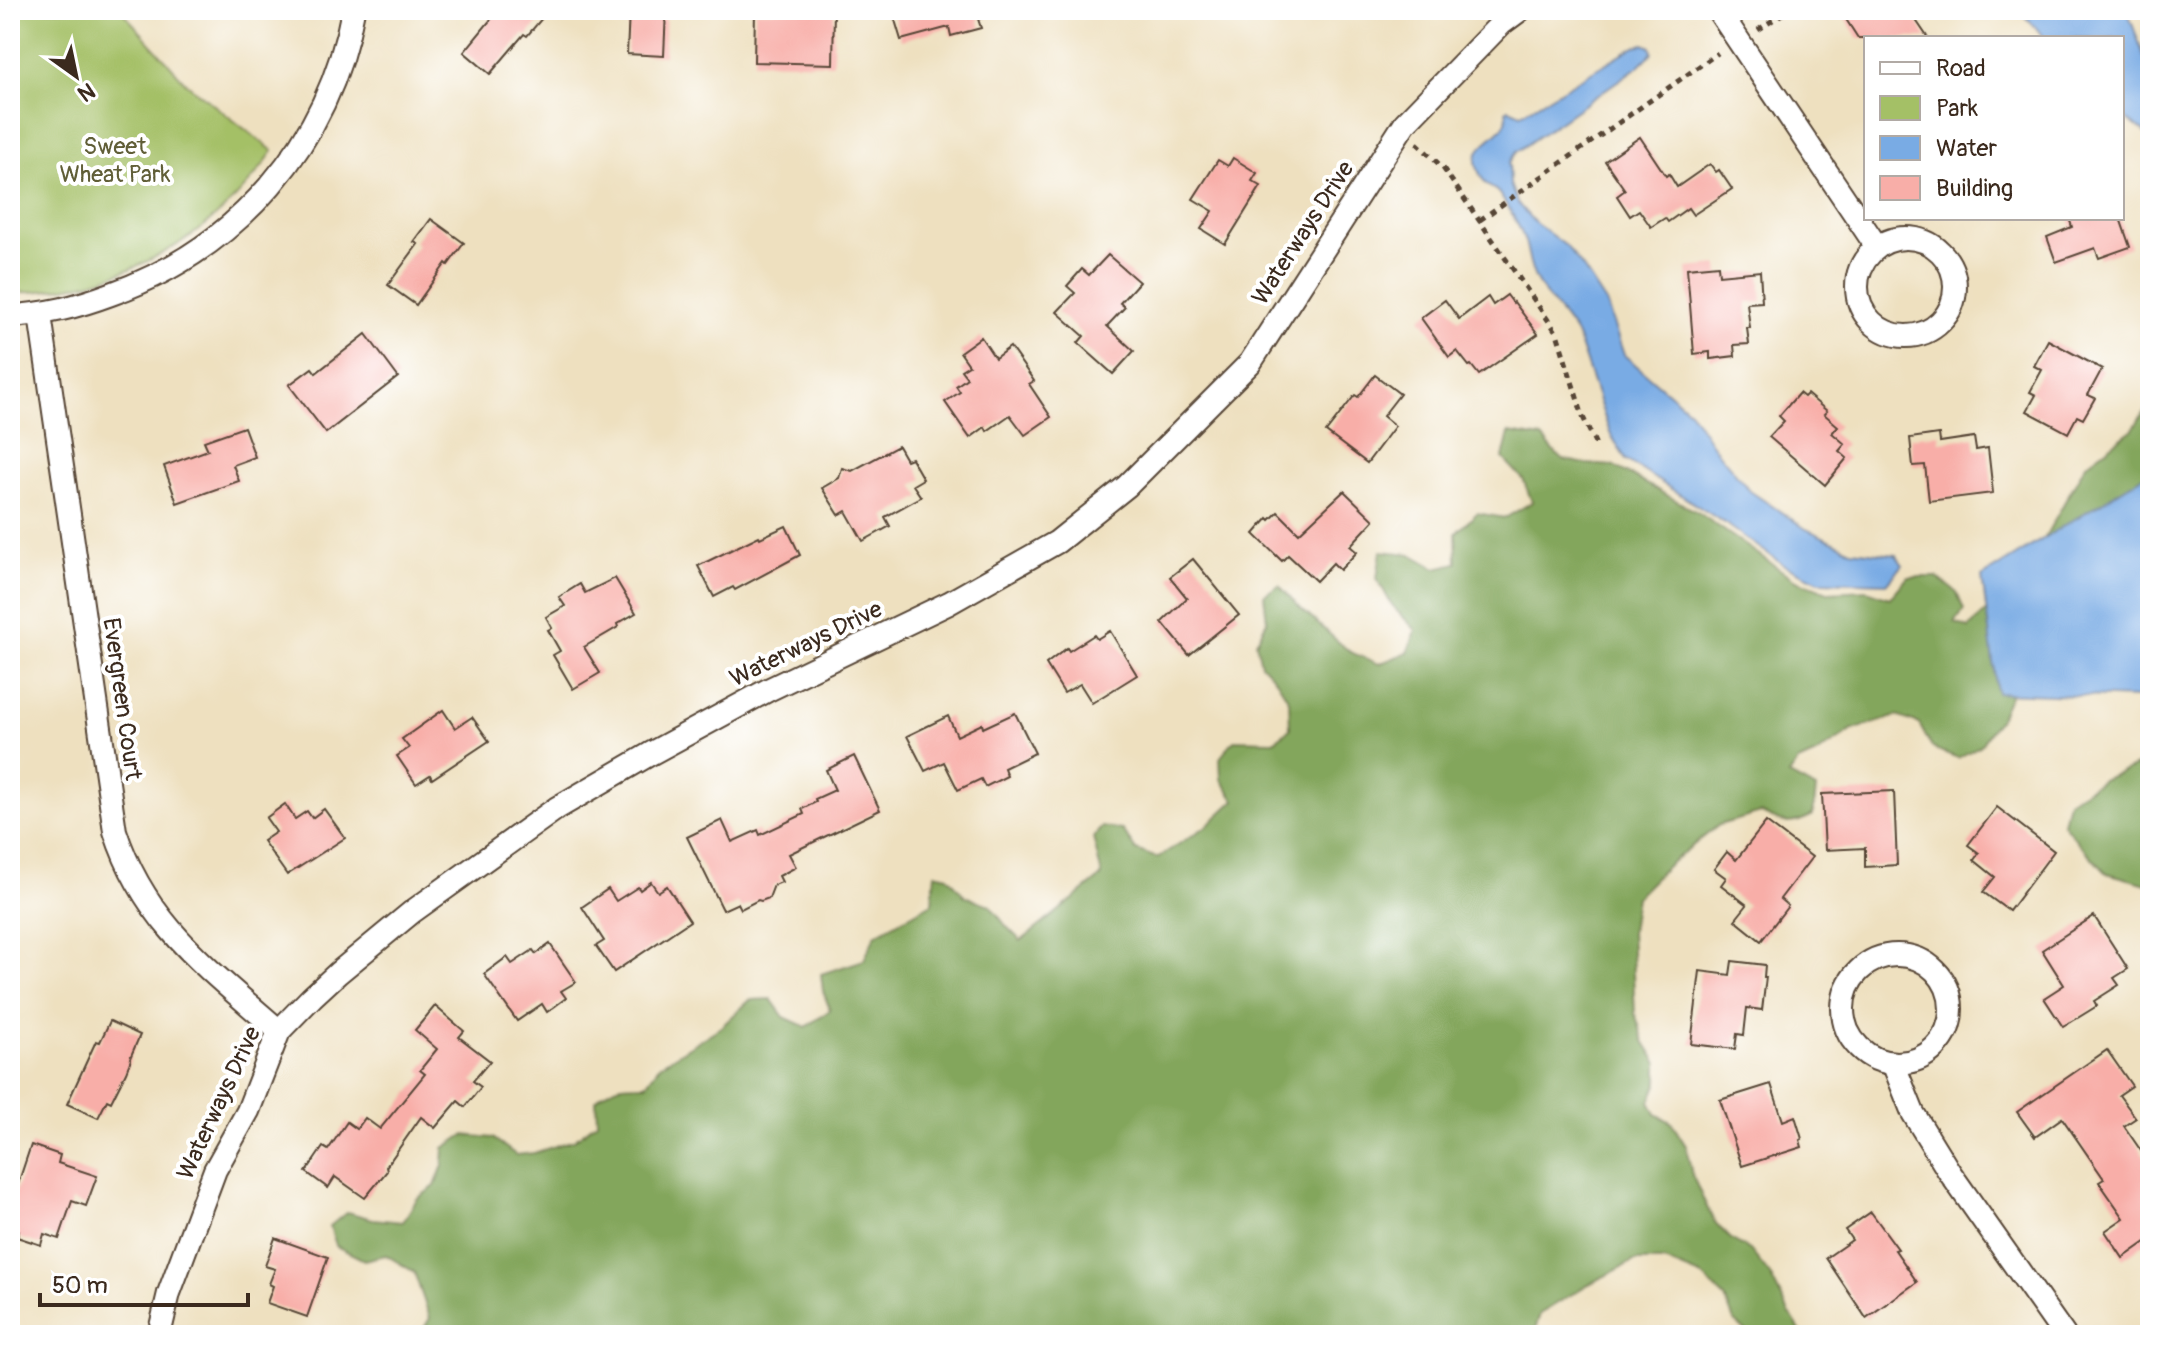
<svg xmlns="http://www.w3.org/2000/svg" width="2160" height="1345" viewBox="0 0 2160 1345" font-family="Pangolin,sans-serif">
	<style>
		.green { fill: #a4c066; stroke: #707542; stroke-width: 2 }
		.forest { fill: #83a65b; stroke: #5f683c; stroke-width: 2 }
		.water { fill: #79abe4; stroke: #5a6a81; stroke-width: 2 }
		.building { fill: #f8aea8 }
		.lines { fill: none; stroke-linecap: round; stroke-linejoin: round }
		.minor-casing { stroke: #564536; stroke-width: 26 }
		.path { stroke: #564536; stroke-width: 5; stroke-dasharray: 6 6; stroke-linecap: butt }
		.minor { stroke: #fff; stroke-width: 22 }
		.labels { text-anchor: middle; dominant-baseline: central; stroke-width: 8; stroke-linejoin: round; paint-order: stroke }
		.park-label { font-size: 24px; fill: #605e37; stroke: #fff }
		.street-label { font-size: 24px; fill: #3b2a1e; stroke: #fff }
	</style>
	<rect width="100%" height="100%" fill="#fff"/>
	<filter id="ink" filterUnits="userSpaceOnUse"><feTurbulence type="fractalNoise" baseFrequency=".0125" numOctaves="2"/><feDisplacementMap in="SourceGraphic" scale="16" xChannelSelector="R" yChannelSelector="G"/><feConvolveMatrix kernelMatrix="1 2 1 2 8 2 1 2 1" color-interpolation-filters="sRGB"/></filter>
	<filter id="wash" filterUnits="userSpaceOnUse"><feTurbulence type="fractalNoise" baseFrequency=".006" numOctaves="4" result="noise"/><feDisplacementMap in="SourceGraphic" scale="32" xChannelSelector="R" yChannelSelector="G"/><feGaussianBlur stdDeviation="1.8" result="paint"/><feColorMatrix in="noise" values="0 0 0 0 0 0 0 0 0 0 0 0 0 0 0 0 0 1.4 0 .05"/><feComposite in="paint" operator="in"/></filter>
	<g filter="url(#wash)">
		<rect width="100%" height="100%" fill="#eee0bf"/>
		<!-- green -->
		<path class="green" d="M10,10H121L187,84L273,151C213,241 118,291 10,293Z"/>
		<!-- forest -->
		<g class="forest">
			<path d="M2150,403V535L2019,676L2001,715L1981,745L1958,758L1932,748L1919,724L1897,716L1853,730L1816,754L1798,762L1789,775L1816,789L1813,815C1790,827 1784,824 1761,813L1719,825L1668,865L1636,897L1631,931L1635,1013L1644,1041L1658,1063V1082L1650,1102L1656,1114L1671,1122L1686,1146L1692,1175L1713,1220L1729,1238L1750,1250L1770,1275L1789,1313L1803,1335H1750L1734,1321L1725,1298L1703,1277L1664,1261H1634L1587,1285L1540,1314L1534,1333L1536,1335H420L430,1318L414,1272L386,1255L364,1260L336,1246L330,1226L347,1212L373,1219L403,1222L417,1199L435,1186L443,1165L444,1148L464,1135L493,1138L516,1155L534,1153L574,1140L597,1122L596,1100C613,1083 624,1084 646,1084L660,1065L721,1027L750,1000L771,999L784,1017L806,1027L830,1010L823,991L821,974L864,960L875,935L932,903L935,873L948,876L965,896L990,905L1007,927L1021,941L1102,876L1093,837L1102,827L1122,830L1136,850L1157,858L1207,826L1235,800L1221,779L1220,758L1234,740L1274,741L1290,729L1289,700L1277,681L1261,664L1256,642L1267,621L1264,595L1279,585L1301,609L1350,652L1379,664L1408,652L1416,630L1392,606L1377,578L1381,551L1411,554L1436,568L1457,563L1456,533L1477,513L1505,518L1532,502L1523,479L1503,458L1509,433L1542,438L1561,459L1586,464L1614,466L1699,513L1794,579L1828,592L1867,590L1890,598L1908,577H1937L1957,593L1964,610L1955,623L1969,628L2000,598L2033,558L2086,464L2133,429Z"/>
			<polygon points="2150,758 2150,885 2107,873 2081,846 2063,823 2068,801 2104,779 2142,764"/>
		</g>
		<!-- water -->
		<g class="water">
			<polygon points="2020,10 2127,10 2150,72 2150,139 2142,130 2122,116 2122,38 2045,38"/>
			<path d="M1644,44L1651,47L1652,53L1639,66L1516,152L1509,163L1510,184L1517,203L1535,223L1566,246L1584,269L1606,303L1624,355L1690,411L1712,445L1750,491L1806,529L1851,550L1896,555L1903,565L1888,583L1819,581L1784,565L1729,526L1626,460L1610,433L1577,336C1565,316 1547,300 1536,280C1530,268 1529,258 1526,245C1521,227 1510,210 1500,195C1496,188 1491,189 1486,184C1482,180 1476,167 1476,161C1476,139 1513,133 1506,111L1509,109L1521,114L1635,46Z"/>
			<polygon points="2150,472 2150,693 2137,698 1997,693 1982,577"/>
		</g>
		<g id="blocks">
			<!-- building -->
			<g class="building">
				<polygon points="495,10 549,10 527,36 524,34 490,74 464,52 497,12"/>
				<polygon points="629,10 666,10 664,56 627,54"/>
				<polygon points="834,10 833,64 754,62 755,11"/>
				<polygon points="892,10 984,10 985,17 978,19 981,28 951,36 949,27 901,40"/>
				<polygon points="1840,10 1909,10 1928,38 1858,38"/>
				<polygon points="1640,137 1666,176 1669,174 1677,187 1710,164 1716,172 1719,170 1732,189 1693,215 1688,208 1668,222 1665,218 1651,227 1639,210 1630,216 1617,196 1625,190 1605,161"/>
				<polygon points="1233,158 1257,173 1252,181 1261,186 1225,244 1201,229 1213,211 1193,199 1218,160 1228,166"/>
				<polygon points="2069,218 2120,218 2130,247 2099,258 2095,248 2056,262 2047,237 2072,227"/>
				<polygon points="431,219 464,243 448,265 446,263 416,305 388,285 418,244 414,242"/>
				<polygon points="1108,255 1139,282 1120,303 1125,307 1107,326 1134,351 1113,374 1078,343 1084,336 1057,312 1075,293 1067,286 1082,269 1089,275"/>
				<polygon points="1718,265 1719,275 1760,271 1762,302 1747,303 1750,328 1747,328 1749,344 1734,345 1735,356 1710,359 1710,352 1694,354 1687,268"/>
				<polygon points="1507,295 1513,303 1514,302 1538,334 1479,375 1471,365 1469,366 1457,351 1449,357 1421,318 1445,300 1459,319 1488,297 1493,305"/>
				<polygon points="366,334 398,377 326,433 289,385 312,368 316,373"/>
				<polygon points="981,337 995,358 1010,347 1034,381 1029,384 1051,417 1025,435 1010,415 987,431 985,427 970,438 945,402 960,392 956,386 967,378 961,370 969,365 960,352"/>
				<polygon points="2048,340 2102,369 2088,395 2095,398 2083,419 2077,416 2068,433 2027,411 2036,395 2030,392 2042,370 2034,366"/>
				<polygon points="1375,375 1400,394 1383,416 1395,426 1367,463 1326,432 1355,395 1358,397"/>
				<polygon points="1799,393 1804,397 1807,394 1827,411 1824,414 1838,426 1832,433 1845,444 1839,451 1847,458 1825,485 1769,437 1784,421 1779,416"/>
				<polygon points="244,427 255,457 233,465 239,481 177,503 164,466 208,450 204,441"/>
				<polygon points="1939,434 1940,442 1974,437 1976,450 1988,448 1993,493 1929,501 1925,465 1913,466 1910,438"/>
				<polygon points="898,446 906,460 911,458 923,479 913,485 921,497 885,517 890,526 863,541 846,511 839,515 822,488 839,478 842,468 852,471"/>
				<polygon points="1344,491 1374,520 1350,546 1357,552 1340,570 1333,563 1316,581 1288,555 1282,561 1254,534 1268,518 1270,520 1278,512 1299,533"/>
				<polygon points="786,526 800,555 735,590 733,587 714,597 698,566 759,536 760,538"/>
				<polygon points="1193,559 1239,615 1189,655 1162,622 1187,598 1170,577"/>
				<polygon points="615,578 636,613 617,624 618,627 584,647 600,673 573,689 553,655 560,651 548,630 552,628 546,617 565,606 559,597 580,584 585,593"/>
				<polygon points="1110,631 1137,675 1092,703 1080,684 1064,693 1046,664 1067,648 1069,651 1094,635 1097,639"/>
				<polygon points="443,710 455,728 472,717 489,741 432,779 430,775 416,784 397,756 409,748 402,739"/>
				<polygon points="1015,713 1035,753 1004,768 1007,776 985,787 981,779 958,790 944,762 925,771 907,736 948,716 957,736 982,724 983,728"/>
				<polygon points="854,756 880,810 789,854 796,867 779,876 782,882 774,885 769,898 761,901 758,900 741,909 738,903 723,910 687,837 722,820 732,842 758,830 760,835 804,814 802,809 816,802 815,799 835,790 826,770"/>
				<polygon points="1894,791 1897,865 1865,867 1865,848 1825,850 1822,794"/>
				<polygon points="285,804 295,819 307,811 312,818 324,809 345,838 287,875 263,841 276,832 266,818"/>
				<polygon points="1997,807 2054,851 2009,911 1983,892 1995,877 1974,860 1979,853 1968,845"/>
				<polygon points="1766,822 1812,857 1780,899 1788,906 1761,941 1735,920 1747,905 1721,885 1726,878 1714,869 1727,852 1736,860"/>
				<polygon points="651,882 658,892 667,886 690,921 614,972 596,946 604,941 582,907 608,889 616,901 638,887 640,890"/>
				<polygon points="2094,916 2128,969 2114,978 2119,985 2094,1001 2097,1006 2063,1027 2044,998 2064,985 2042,950"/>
				<polygon points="550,944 576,982 561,991 566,998 547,1012 542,1004 517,1021 484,974 507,957 512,964 533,950 536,954"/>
				<polygon points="1732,961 1765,965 1764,977 1766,977 1762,1010 1747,1008 1744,1035 1737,1034 1735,1049 1691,1044 1700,971 1730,975"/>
				<polygon points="435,1006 464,1031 459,1037 490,1061 473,1081 481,1087 465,1107 458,1101 435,1128 421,1117 386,1167 387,1171 365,1198 335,1177 328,1188 306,1172 323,1147 328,1150 347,1122 357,1129 365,1118 380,1129 425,1074 420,1070 437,1049 415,1030"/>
				<polygon points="110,1021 140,1035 130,1058 131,1059 126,1072 111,1102 107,1100 98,1118 67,1104 96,1041 100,1042"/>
				<polygon points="2107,1050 2132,1086 2119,1095 2136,1118 2124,1126 2150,1164 2150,1239 2123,1258 2105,1231 2124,1218 2099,1182 2104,1179 2062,1118 2035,1137 2017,1112"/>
				<polygon points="1771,1084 1783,1121 1795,1116 1802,1139 1800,1140 1802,1147 1742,1166 1720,1100"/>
				<polygon points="31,1145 60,1155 58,1163 97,1176 86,1206 72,1201 59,1239 44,1234 41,1245 17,1237 19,1231 10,1228 10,1208"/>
				<polygon points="1871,1212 1898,1249 1895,1250 1917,1282 1866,1318 1826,1258 1852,1240 1845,1230"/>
				<polygon points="275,1238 328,1257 307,1317 267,1303 273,1286 269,1284 275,1269 265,1266"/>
			</g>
		</g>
	</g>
	<g filter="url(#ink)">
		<use href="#blocks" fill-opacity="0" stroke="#564536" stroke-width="2"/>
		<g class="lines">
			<!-- minor casing -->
			<g class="minor-casing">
				<g id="minor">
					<polyline points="1718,10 1877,247"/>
					<circle cx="1906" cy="287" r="49"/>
					<path d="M40,315L115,831C145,924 209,969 279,1031"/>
					<path d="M10,316C48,314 76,307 111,294C238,249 329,143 353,10"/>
					<circle cx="1897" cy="1009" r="54"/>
					<polyline points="1893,1063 1913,1113 1950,1173 2064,1335"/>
					<polyline points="159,1335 169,1293 215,1170 248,1111 279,1031 312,997 338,973 412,912 557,808 650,754 768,690 949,603 1057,542 1127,486 1250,363 1405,123 1501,24 1520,10"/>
				</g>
			</g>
			<!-- path -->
			<g class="path">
				<polyline points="1758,30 1788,10"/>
				<polyline points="1417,143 1443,168 1557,333 1583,417 1597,447"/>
				<polyline points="1480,220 1718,53"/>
			</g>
			<!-- minor -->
			<use href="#minor" class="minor"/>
		</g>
	</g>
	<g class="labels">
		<!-- park labels -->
		<g class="park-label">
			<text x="115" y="146">Sweet<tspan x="115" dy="28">Wheat Park</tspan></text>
		</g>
		<!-- street labels -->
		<g class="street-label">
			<text transform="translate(1303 233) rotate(-57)">Waterways Drive</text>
			<text transform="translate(806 644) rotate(-26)">Waterways Drive</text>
			<text transform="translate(122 699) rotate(82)">Evergreen Court</text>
			<text transform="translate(219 1103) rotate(-65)">Waterways Drive</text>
		</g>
	</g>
	<!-- margin -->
	<rect width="2160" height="1345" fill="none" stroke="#fff" stroke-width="40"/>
	<!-- legend -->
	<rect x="1864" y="36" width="260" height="184" fill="#ffffff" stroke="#b1aaa5" stroke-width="2"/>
	<rect x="1880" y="62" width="40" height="12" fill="#ffffff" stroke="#b1aaa5" stroke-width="2"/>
	<text x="1936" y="76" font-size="24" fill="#3b2a1e">Road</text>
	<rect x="1880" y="96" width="40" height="24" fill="#a4c066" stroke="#b1aaa5" stroke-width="2"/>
	<text x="1936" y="116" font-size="24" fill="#3b2a1e">Park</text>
	<rect x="1880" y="136" width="40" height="24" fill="#79abe4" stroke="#b1aaa5" stroke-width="2"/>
	<text x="1936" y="156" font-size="24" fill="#3b2a1e">Water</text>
	<rect x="1880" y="176" width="40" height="24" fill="#f8aea8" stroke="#b1aaa5" stroke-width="2"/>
	<text x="1936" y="196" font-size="24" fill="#3b2a1e">Building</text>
	<!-- north arrow -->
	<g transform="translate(76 76) rotate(147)" stroke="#ffffff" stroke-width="6" paint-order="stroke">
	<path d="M0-6L14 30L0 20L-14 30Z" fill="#3b2a1e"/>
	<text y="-12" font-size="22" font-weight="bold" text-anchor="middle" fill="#3b2a1e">N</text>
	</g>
	<!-- scale -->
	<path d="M40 1293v12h208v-12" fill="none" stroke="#3b2a1e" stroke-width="4"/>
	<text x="52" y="1293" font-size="24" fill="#3b2a1e" stroke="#ffffff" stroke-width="6" paint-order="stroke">50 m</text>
</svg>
